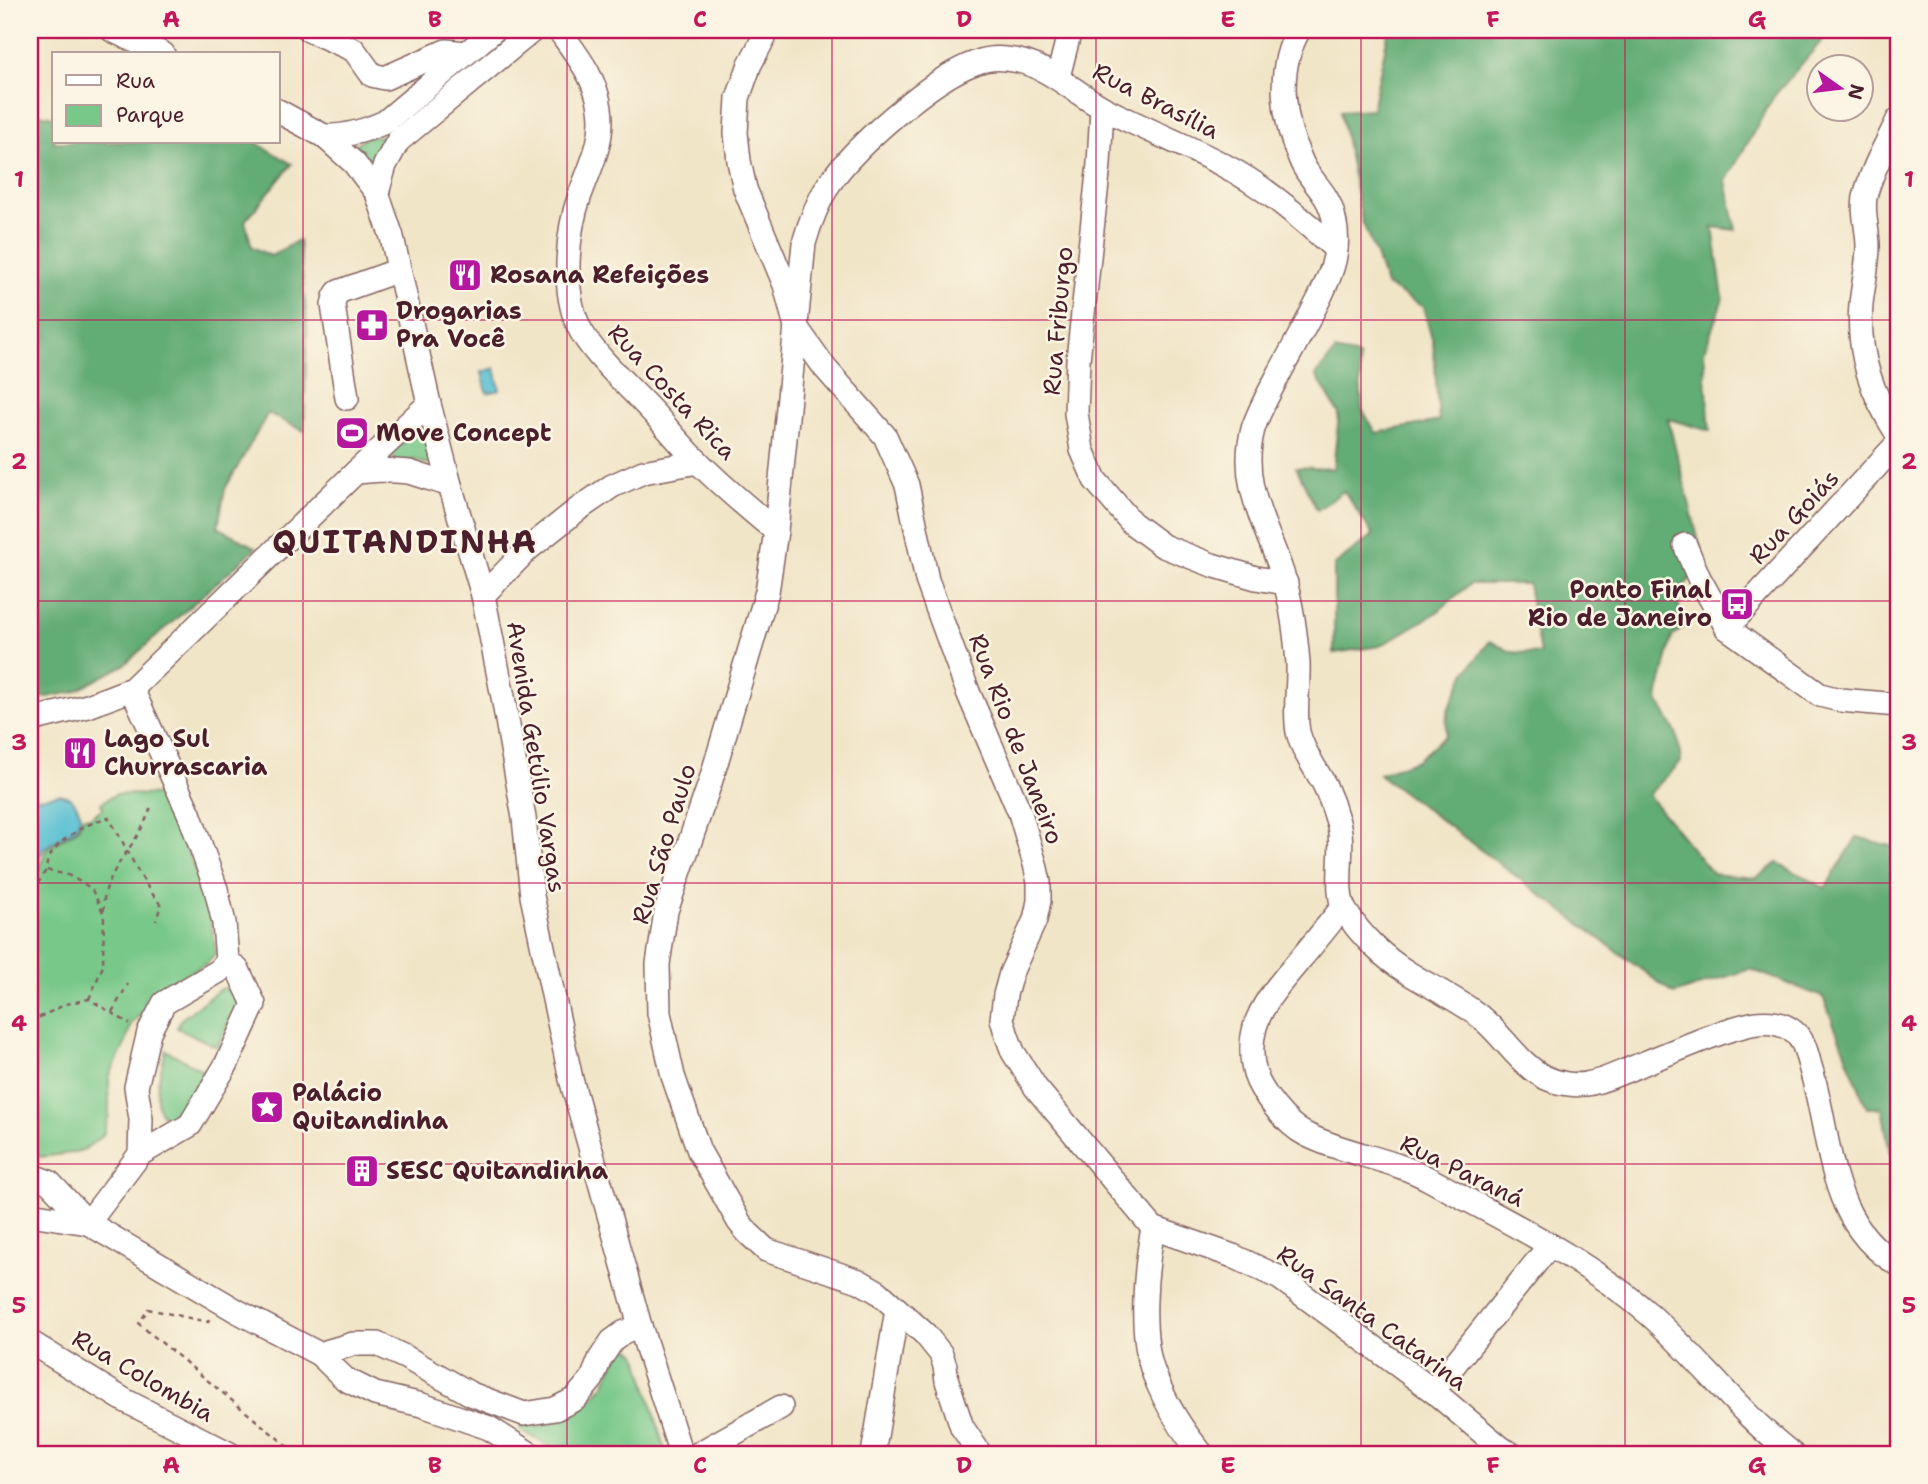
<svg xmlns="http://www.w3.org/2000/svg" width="1928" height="1484" viewBox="0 0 1928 1484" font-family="'Shantell Sans',sans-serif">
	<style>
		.green { fill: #78c889; stroke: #61745a; stroke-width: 2 }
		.forest { fill: #62ac75; stroke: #566650; stroke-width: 2 }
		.water { fill: #55bed2; stroke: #506e7e; stroke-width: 2 }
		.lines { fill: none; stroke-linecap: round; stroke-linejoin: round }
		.minor-casing { stroke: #846462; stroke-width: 26 }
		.path { stroke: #846462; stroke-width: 2.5; stroke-dasharray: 5 5; stroke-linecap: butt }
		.minor { stroke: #fff; stroke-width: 23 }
		.grid { fill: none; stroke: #c2185b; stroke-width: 2; stroke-opacity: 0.55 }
		.labels { text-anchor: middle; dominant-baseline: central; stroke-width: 5; stroke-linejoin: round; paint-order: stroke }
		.street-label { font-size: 24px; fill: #4a1f2b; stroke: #fcf5e5 }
		.poi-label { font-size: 24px; font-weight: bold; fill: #4a1f2b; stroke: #fcf5e5; text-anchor: start }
		.district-label { font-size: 32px; font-weight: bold; letter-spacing: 2px; fill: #4a1f2b; stroke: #fcf5e5 }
		.neatline { fill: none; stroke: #c2185b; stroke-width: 2.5 }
		.grid-label { font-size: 23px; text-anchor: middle; font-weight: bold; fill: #c2185b }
	</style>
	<rect width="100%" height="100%" fill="#fcf5e5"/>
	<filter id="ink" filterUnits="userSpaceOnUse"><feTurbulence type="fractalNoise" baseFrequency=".0143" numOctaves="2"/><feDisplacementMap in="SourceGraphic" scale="14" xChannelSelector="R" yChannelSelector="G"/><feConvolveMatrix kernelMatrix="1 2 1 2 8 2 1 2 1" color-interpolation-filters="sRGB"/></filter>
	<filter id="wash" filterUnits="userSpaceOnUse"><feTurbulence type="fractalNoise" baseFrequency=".00686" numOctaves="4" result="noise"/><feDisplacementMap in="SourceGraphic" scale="28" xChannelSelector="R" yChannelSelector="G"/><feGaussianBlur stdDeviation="1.57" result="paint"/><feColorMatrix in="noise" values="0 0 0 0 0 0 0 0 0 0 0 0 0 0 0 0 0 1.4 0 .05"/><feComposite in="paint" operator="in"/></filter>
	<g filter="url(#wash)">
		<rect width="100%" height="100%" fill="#f1e5c8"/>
		<!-- green -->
		<g class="green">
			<path d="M389,134L374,163L367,164C359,157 349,142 366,138C374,136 382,137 389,134Z"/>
			<polygon points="421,427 427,430 433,457 432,463 427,464 416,460 400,462 394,458 392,453"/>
			<polygon points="116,794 163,795 208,901 216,953 206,964 190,972 168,988 131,1024 126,1042 109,1077 109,1115 103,1135 85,1149 72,1153 30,1158 30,891 47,849 78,829 83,817 91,817 103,808 101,803"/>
			<polygon points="224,988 234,993 239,1004 217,1047 177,1028 180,1020 220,989"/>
			<path d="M166,1050L205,1072C199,1083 191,1104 183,1111C166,1127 156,1112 157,1094C157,1080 163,1064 166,1050Z"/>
			<polygon points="629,1348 637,1354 666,1454 562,1454 520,1430 523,1425 538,1427 566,1418 583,1408 604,1385 620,1350"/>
		</g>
		<!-- forest -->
		<g class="forest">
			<polygon points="1389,30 1837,30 1824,38 1774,96 1726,181 1736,230 1713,227 1723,298 1704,352 1710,431 1668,419 1700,546 1696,573 1676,594 1684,627 1672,637 1657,698 1677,735 1681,762 1648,795 1713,874 1756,878 1778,863 1825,888 1857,837 1898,848 1898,1161 1890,1153 1882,1108 1867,1108 1823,997 1750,969 1674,994 1379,774 1417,760 1446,735 1447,712 1466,672 1490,641 1511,652 1540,654 1528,584 1470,584 1436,613 1380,646 1334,653 1334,566 1373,535 1344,491 1317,510 1296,467 1333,469 1339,414 1316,375 1335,351 1359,356 1362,409 1376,433 1439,421 1433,342 1423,307 1386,285 1376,255 1362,221 1340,111 1372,109"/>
			<polygon points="30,112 54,117 54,142 192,142 215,145 217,142 255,142 292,164 245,221 252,247 271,256 299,240 307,325 304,431 268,413 225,489 218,527 256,548 124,665 74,692 30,700"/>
		</g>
		<!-- water -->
		<g class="water">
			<polygon points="495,368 500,390 487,393 482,372"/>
			<path d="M59,794C73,797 76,802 81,815L76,828L44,848L39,857L30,887V796L40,798Z"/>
		</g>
	</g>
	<g filter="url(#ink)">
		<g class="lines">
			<!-- minor casing -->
			<g class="minor-casing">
				<g id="minor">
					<polyline points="112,30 163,54"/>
					<polyline points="309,30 354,50 372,75 385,78 446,51 466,53"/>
					<path d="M559,30C576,54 596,78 600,108C605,140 590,167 580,195C567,231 562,289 578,325C589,350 624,382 643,402C662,421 678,442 697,461C722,486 749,509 776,531"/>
					<path d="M768,30L750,64L738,98L736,133L739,161L745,189L785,285L796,327L825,368L885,436L907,485L927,580L968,692L1020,813L1035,864L1039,882V901L1035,920L1011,973L1005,995L1002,1019L1007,1036L1013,1052L1036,1088L1153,1228C1145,1270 1139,1335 1154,1374C1165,1402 1183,1432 1202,1454"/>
					<path d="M1299,30C1275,70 1283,122 1302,163C1308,176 1319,186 1326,198C1334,211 1338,233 1336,248C1335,265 1327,282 1320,297C1307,323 1293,348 1279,374C1270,391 1259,410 1253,429C1237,489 1272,532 1286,586C1293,611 1296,638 1298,663C1299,686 1294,710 1298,732C1303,753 1316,768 1325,786C1330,797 1334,808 1337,819C1347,846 1332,891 1346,912C1360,935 1384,958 1407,972C1429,986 1453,997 1474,1012C1500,1030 1516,1062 1544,1077C1556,1083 1573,1086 1586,1084C1603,1082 1619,1073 1635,1067C1664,1055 1693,1043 1723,1032C1745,1025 1769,1016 1790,1029C1804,1038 1806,1051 1810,1066C1832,1136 1826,1224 1898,1264"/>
					<polyline points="1058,77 1070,30"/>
					<polyline points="1102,108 1099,164 1078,360 1076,413 1082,450 1095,480 1132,523 1163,546 1212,565 1256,578 1286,583"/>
					<polyline points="278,111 324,136 354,163 377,193 392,237 429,404 450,485 483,595 503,697 524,818 532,896 571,1079 640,1326 681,1454"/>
					<path d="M1898,120C1887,143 1873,167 1866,193C1861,209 1868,229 1868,246C1868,265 1863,285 1861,304C1857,354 1872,395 1898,435"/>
					<path d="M324,136C346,137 365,131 385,122L494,30"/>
					<polyline points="377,193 385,165 398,141 533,30"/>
					<polyline points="347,398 333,305 335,297 338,292 399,270"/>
					<polyline points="356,472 382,470 409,472 450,485"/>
					<polyline points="1685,545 1699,578 1727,628 1820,695 1840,700 1898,705"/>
					<polyline points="483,595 528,549 577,510 612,486 643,472 698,462"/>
					<polyline points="1727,628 1898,443"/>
					<polyline points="30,720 88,706 132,689 356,472 429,404"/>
					<path d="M1342,908C1329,924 1316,941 1302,957C1285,978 1263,1000 1255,1027C1251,1041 1251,1059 1255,1074C1261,1093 1287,1125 1305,1134C1344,1154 1390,1158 1429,1179C1504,1220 1584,1258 1649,1314C1699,1358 1739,1413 1792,1454"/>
					<polyline points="140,1154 190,1125 226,1065 254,1004 238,970 227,960"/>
					<polyline points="30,1175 49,1182 88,1223 237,1311 319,1354 345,1379 375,1394 422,1405 489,1428 530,1454"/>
					<polyline points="30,1214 88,1223"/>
					<polyline points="88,1223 140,1154 141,1119 136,1087 149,1032 164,1003 219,971 227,960 224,923 216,889 189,813 132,689"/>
					<polyline points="1153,1228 1233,1256 1280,1278 1433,1391 1501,1448 1511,1454"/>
					<polyline points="30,1342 124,1400 230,1454"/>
					<polyline points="319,1354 353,1344 377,1344 405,1357 471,1394 524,1414 555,1409 575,1399 592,1379 600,1359 612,1341 623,1333 640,1326"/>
					<polyline points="1433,1391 1550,1245"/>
					<polyline points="698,1454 781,1407"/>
					<polyline points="873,1454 897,1310"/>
					<path d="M980,1454L962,1427L947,1381L945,1366L941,1354L925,1334L878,1292L859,1281L766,1250L748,1233L739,1222L699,1151L673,1076L659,1013L658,964L666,911L710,783L767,592L776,531L804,243C810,222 817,203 829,184C854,147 932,78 975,63C985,59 996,58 1006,59C1046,62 1072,92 1105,109C1144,129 1186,145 1225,166C1266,187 1301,219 1336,249"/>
				</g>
			</g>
			<!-- path -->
			<g class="path">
				<polyline points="30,902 36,887 46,870"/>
				<path d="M104,911C100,881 127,855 140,831C145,823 148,814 152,805"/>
				<path d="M89,999L103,966L104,914L91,888L68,875L46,870C46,844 86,824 108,817C127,846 138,878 161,905L156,921"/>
				<polyline points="112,1012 128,984"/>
				<polyline points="30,1022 66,1004 89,999 130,1024"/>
				<polyline points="209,1319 208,1322 148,1309 139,1324 297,1454"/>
			</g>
			<!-- minor -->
			<use href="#minor" class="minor"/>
		</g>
	</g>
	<!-- grid -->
	<path class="grid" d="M303,30V1454M567,30V1454M832,30V1454M1096,30V1454M1361,30V1454M1625,30V1454M30,320H1898M30,601H1898M30,883H1898M30,1164H1898"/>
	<!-- icons -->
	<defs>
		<g id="restaurant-square" transform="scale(1.75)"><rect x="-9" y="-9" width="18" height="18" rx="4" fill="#b5179e" stroke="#fcf5e5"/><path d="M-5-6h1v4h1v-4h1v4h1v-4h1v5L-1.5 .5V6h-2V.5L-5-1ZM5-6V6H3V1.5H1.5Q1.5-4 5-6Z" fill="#fff"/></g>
		<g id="pharmacy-square" transform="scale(1.75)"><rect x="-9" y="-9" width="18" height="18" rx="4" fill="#b5179e" stroke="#fcf5e5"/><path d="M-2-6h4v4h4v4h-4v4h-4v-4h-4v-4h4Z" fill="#fff"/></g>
		<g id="stadium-square" transform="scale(1.75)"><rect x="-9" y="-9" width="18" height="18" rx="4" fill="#b5179e" stroke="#fcf5e5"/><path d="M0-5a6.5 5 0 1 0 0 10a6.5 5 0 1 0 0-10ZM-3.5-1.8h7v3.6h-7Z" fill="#fff"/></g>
		<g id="bus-square" transform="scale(1.75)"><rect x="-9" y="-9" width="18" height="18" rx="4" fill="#b5179e" stroke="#fcf5e5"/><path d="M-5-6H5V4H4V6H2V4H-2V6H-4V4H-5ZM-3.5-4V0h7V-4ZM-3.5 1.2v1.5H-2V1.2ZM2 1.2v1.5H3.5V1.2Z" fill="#fff"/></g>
		<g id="sight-square" transform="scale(1.75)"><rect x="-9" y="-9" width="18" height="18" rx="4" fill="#b5179e" stroke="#fcf5e5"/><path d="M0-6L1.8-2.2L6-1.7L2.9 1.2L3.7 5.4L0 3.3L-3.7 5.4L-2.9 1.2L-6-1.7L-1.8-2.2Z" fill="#fff"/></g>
		<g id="building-square" transform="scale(1.75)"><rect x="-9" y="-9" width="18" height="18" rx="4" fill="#b5179e" stroke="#fcf5e5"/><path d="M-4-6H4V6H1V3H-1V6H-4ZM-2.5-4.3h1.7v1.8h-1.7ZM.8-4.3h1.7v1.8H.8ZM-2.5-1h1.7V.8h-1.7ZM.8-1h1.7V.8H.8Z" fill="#fff"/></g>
	</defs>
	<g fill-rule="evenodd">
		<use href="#restaurant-square" x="465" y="275"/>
		<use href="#pharmacy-square" x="372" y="325"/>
		<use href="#stadium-square" x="352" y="433"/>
		<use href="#bus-square" x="1737" y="604"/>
		<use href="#restaurant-square" x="80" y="753"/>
		<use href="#sight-square" x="267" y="1107"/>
		<use href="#building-square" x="362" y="1171"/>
	</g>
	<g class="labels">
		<!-- street labels -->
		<g class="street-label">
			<text transform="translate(1156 101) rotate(27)">Rua Brasília</text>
			<text transform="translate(1058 321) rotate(-85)">Rua Friburgo</text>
			<text transform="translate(672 392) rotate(47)">Rua Costa Rica</text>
			<text transform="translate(1794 517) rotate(-47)">Rua Goiás</text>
			<text transform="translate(1016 739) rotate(69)">Rua Rio de Janeiro</text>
			<text transform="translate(536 757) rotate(81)">Avenida Getúlio Vargas</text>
			<text transform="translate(664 844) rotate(-73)">Rua São Paulo</text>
			<text transform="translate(1462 1171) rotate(26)">Rua Paraná</text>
			<text transform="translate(1372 1318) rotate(36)">Rua Santa Catarina</text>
			<text transform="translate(143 1376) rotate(30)">Rua Colombia</text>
		</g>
		<!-- poi labels -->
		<g class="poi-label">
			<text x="490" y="275">Rosana Refeições</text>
			<text x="396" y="311">Drogarias<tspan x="396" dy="28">Pra Você</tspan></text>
			<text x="376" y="433">Move Concept</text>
			<text x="1712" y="590" text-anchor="end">Ponto Final<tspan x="1712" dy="28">Rio de Janeiro</tspan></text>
			<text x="104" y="739">Lago Sul<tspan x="104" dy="28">Churrascaria</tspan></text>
			<text x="292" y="1093">Palácio<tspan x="292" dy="28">Quitandinha</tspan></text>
			<text x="386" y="1171">SESC Quitandinha</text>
		</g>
		<!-- district labels -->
		<g class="district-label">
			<text x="405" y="541">QUITANDINHA</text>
		</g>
	</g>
	<!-- margin -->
	<rect width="1928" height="1484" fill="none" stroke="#fcf5e5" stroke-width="77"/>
	<!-- legend -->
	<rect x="52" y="52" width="228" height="91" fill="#fcf5e5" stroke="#b59f9b" stroke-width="2"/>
	<rect x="66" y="75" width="35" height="10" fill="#ffffff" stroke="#b59f9b" stroke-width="2"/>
	<text x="116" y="88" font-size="21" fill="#4a1f2b">Rua</text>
	<rect x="66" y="105" width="35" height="21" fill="#78c889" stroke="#b59f9b" stroke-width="2"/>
	<text x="116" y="122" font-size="21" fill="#4a1f2b">Parque</text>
	<!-- north arrow -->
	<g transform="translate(1840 88) rotate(104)"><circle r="33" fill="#fcf5e5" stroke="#b59f9b" stroke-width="2"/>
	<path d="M0-5L12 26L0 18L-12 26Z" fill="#b5179e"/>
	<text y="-10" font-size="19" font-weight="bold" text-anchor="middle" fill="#4a1f2b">N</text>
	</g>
	<rect x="38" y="38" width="1852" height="1408" class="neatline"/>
	<g class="grid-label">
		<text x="171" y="27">A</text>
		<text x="435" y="27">B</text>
		<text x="700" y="27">C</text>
		<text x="964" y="27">D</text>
		<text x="1228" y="27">E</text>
		<text x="1493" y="27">F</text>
		<text x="1757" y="27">G</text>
		<text x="19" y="187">1</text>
		<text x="1909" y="187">1</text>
		<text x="19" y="469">2</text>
		<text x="1909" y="469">2</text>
		<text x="19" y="750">3</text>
		<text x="1909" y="750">3</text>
		<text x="19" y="1031">4</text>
		<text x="1909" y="1031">4</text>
		<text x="19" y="1313">5</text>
		<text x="1909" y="1313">5</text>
		<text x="171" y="1473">A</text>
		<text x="435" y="1473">B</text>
		<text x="700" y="1473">C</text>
		<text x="964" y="1473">D</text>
		<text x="1228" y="1473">E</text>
		<text x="1493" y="1473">F</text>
		<text x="1757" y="1473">G</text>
	</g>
</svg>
